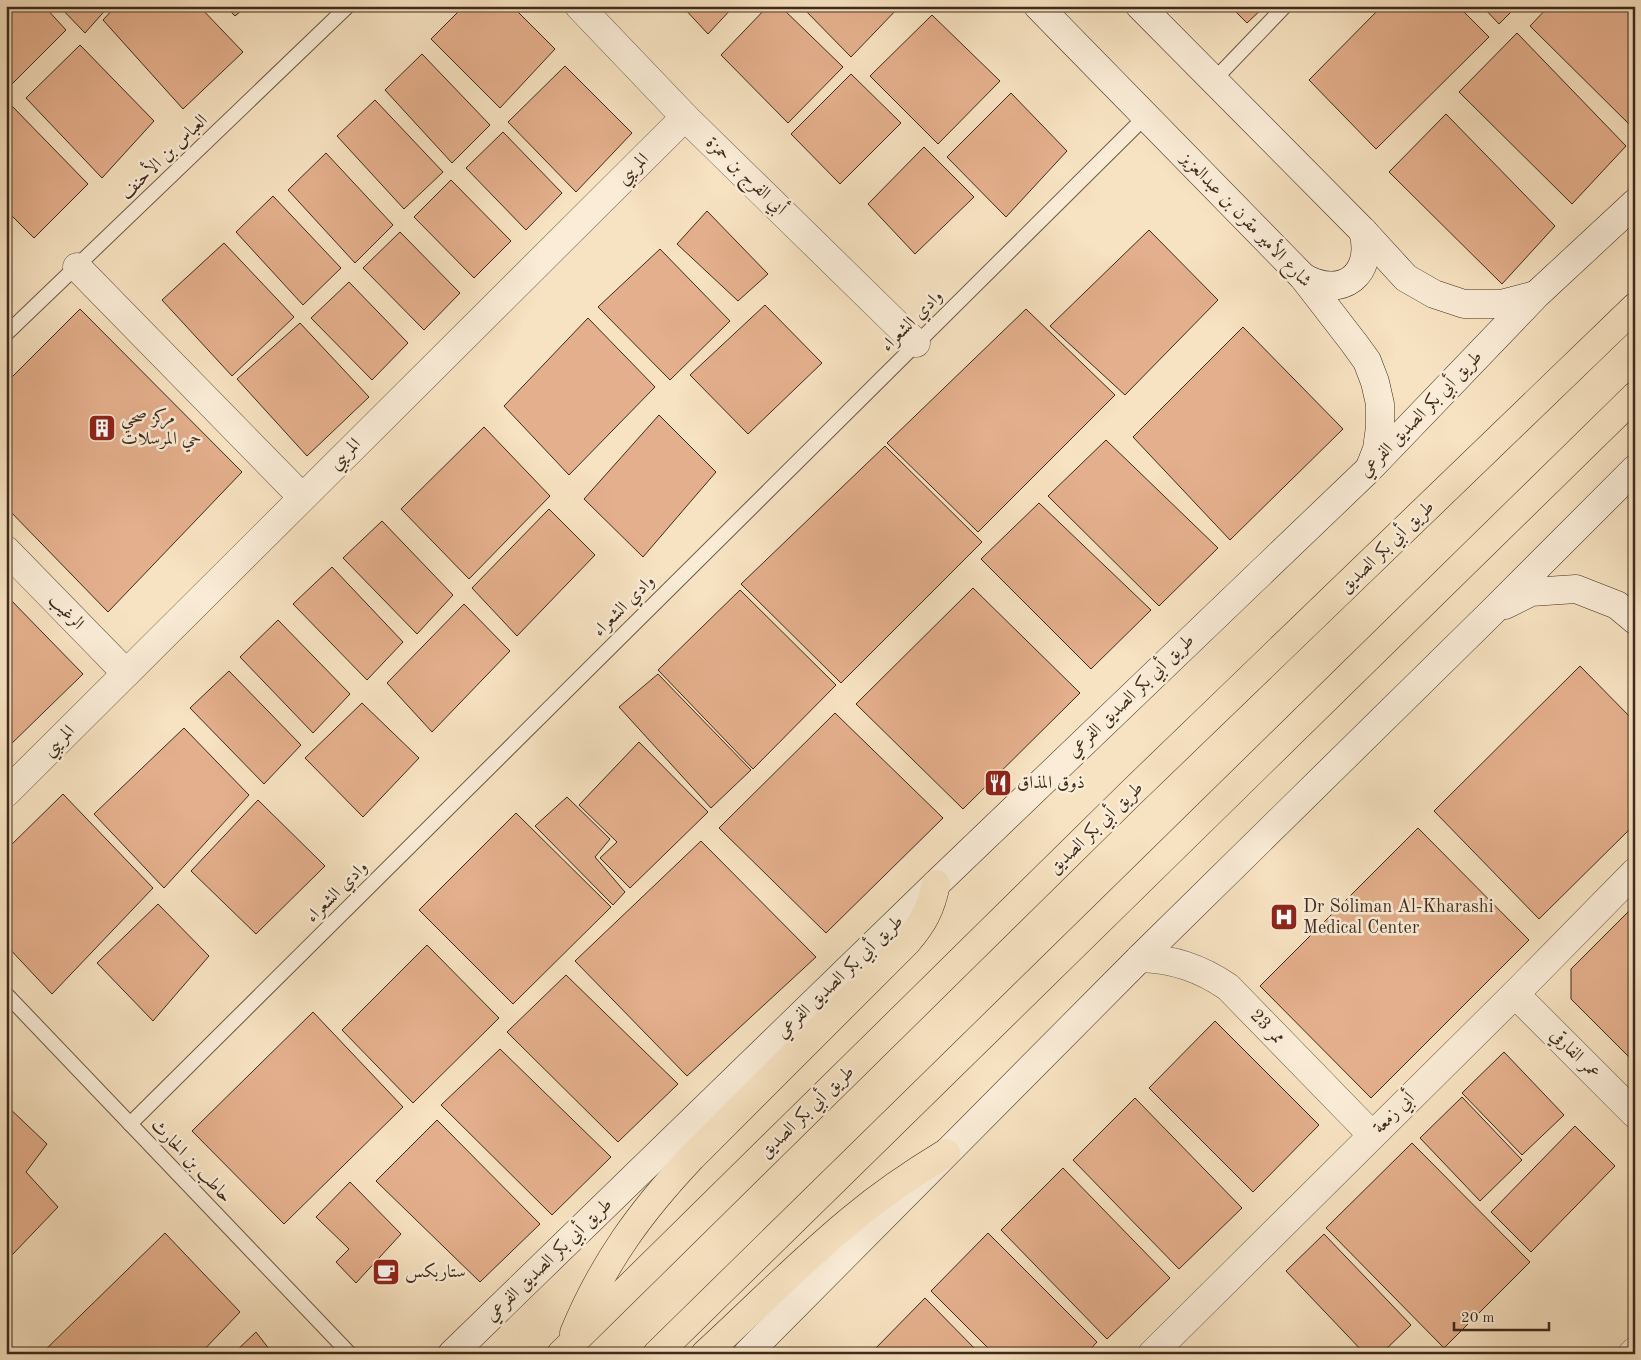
<svg xmlns="http://www.w3.org/2000/svg" width="1641" height="1360" viewBox="0 0 1641 1360" font-family="'Old Standard TT',Amiri,serif">
	<style>
		.building { fill: #e4af8c; stroke: #3e2b1b }
		.lines { fill: none; stroke-linecap: round; stroke-linejoin: round }
		.lane-casing { stroke: #6c5944; stroke-width: 16 }
		.street-casing { stroke: #6c5944; stroke-width: 29 }
		.secondary-casing { stroke: #3e2b1b; stroke-width: 29 }
		.primary-casing { stroke: #3e2b1b; stroke-width: 29 }
		.lane { stroke: #faecd7; stroke-width: 14 }
		.street { stroke: #faecd7; stroke-width: 28 }
		.secondary { stroke: #faecd7; stroke-width: 28 }
		.primary { stroke: #f7e2c1; stroke-width: 28 }
		.labels { text-anchor: middle; dominant-baseline: central; stroke-width: 5; stroke-linejoin: round; paint-order: stroke }
		.street-label { font-size: 18px; fill: #3e2b1b; stroke: #faecd7 }
		.poi-label { font-size: 18px; fill: #3e2b1b; stroke: #faecd7; text-anchor: start }
	</style>
	<rect width="100%" height="100%" fill="#f7e2c1"/>
	<filter id="stains"><feTurbulence type="fractalNoise" baseFrequency=".004" numOctaves="4"/><feColorMatrix values="0 0 0 0 .2 0 0 0 0 .09 0 0 0 0 .02 0 0 0 .5 -.17"/></filter>
	<radialGradient id="worn" r=".72"><stop offset=".6" stop-color="#630" stop-opacity="0"/><stop offset="1" stop-color="#630" stop-opacity=".3"/></radialGradient>
	<!-- building -->
	<g class="building">
		<polygon points="6,6 44,6 66,30 10,86 6,82"/>
		<polygon points="59,6 109,6 85,33"/>
		<polygon points="116,6 199,6 243,52 183,109 103,20"/>
		<polygon points="225,6 247,6 235,16"/>
		<polygon points="464,6 512,6 555,49 500,108 431,39"/>
		<polygon points="682,6 734,6 708,34"/>
		<polygon points="768,6 780,6 843,67 788,123 721,55"/>
		<polygon points="801,6 900,6 851,57"/>
		<polygon points="1230,6 1265,6 1247,23"/>
		<polygon points="1382,6 1458,6 1489,37 1376,149 1309,80"/>
		<polygon points="1482,6 1517,6 1499,24"/>
		<polygon points="1549,6 1625,6 1635,16 1635,130 1530,26"/>
		<polygon points="932,15 1000,81 938,144 870,76"/>
		<polygon points="1517,33 1626,146 1572,204 1459,92"/>
		<polygon points="80,45 154,121 102,178 26,98"/>
		<polygon points="422,54 490,125 452,163 385,90"/>
		<polygon points="565,66 632,133 576,192 508,122"/>
		<polygon points="851,74 901,123 840,184 791,134"/>
		<polygon points="1011,93 1067,151 1006,217 947,157"/>
		<polygon points="375,100 443,172 404,209 337,136"/>
		<polygon points="11,105 88,184 34,238 6,210 6,110"/>
		<polygon points="1446,114 1555,226 1502,284 1389,172"/>
		<polygon points="503,132 562,193 526,230 466,168"/>
		<polygon points="924,147 974,197 915,254 868,204"/>
		<polygon points="326,153 393,225 355,263 288,190"/>
		<polygon points="451,180 511,241 474,278 414,217"/>
		<polygon points="273,196 341,268 303,305 236,232"/>
		<polygon points="707,211 768,274 738,301 677,244"/>
		<polygon points="1149,230 1218,300 1125,395 1050,326"/>
		<polygon points="400,232 460,293 424,330 363,268"/>
		<polygon points="224,243 294,317 232,376 162,300"/>
		<polygon points="660,249 730,321 670,380 598,307"/>
		<polygon points="349,282 408,343 372,380 311,318"/>
		<polygon points="765,305 822,363 748,434 690,375"/>
		<polygon points="80,309 242,472 108,612 6,507 6,383"/>
		<polygon points="1026,309 1115,395 978,532 887,443"/>
		<polygon points="588,318 655,387 569,475 504,406"/>
		<polygon points="300,323 369,397 307,456 237,379"/>
		<polygon points="1243,327 1343,429 1230,540 1133,437"/>
		<polygon points="659,415 716,472 643,557 584,499"/>
		<polygon points="484,427 550,496 469,579 401,509"/>
		<polygon points="1106,440 1218,548 1159,606 1048,496"/>
		<polygon points="885,446 982,542 841,683 741,584"/>
		<polygon points="1039,503 1151,610 1091,669 981,559"/>
		<polygon points="549,509 595,555 517,636 472,588"/>
		<polygon points="382,521 453,595 417,634 343,558"/>
		<polygon points="332,567 403,642 367,680 293,604"/>
		<polygon points="973,588 1080,693 963,809 856,704"/>
		<polygon points="740,590 836,685 753,769 658,670"/>
		<polygon points="6,595 83,674 6,749"/>
		<polygon points="464,604 510,651 432,732 387,683"/>
		<polygon points="278,620 350,694 313,733 240,657"/>
		<polygon points="1580,666 1635,722 1635,824 1539,919 1434,811"/>
		<polygon points="229,671 301,745 264,784 190,708"/>
		<polygon points="658,674 751,770 711,808 619,707"/>
		<polygon points="362,703 419,758 363,817 305,758"/>
		<polygon points="835,713 943,818 826,933 719,828"/>
		<polygon points="184,728 249,795 164,888 94,814"/>
		<polygon points="639,742 708,812 630,888 600,858 617,842 579,805"/>
		<polygon points="63,794 153,888 52,994 6,945 6,850"/>
		<polygon points="567,797 610,839 595,857 625,892 613,905 535,826"/>
		<polygon points="258,800 325,866 256,934 191,871"/>
		<polygon points="516,813 611,907 513,1004 419,910"/>
		<polygon points="1418,828 1529,940 1371,1098 1260,986"/>
		<polygon points="701,841 816,957 687,1076 575,961"/>
		<polygon points="158,904 209,956 153,1021 97,963"/>
		<polygon points="1635,905 1635,1063 1571,999 1571,969"/>
		<polygon points="427,945 499,1018 413,1103 342,1030"/>
		<polygon points="566,975 678,1084 618,1142 507,1032"/>
		<polygon points="313,1012 403,1107 284,1224 192,1131"/>
		<polygon points="1215,1021 1319,1125 1253,1192 1149,1088"/>
		<polygon points="500,1049 611,1157 552,1215 441,1105"/>
		<polygon points="1504,1052 1564,1115 1522,1155 1462,1093"/>
		<polygon points="1462,1097 1522,1160 1480,1201 1420,1138"/>
		<polygon points="1135,1098 1242,1208 1179,1269 1073,1160"/>
		<polygon points="6,1105 47,1144 26,1172 58,1207 12,1255 6,1249"/>
		<polygon points="437,1120 540,1224 480,1282 376,1181"/>
		<polygon points="1575,1126 1615,1166 1531,1252 1491,1212"/>
		<polygon points="1412,1143 1530,1262 1444,1348 1326,1228"/>
		<polygon points="1063,1168 1170,1278 1107,1339 1001,1230"/>
		<polygon points="350,1182 401,1234 356,1283 336,1262 349,1249 316,1217"/>
		<polygon points="165,1233 240,1312 200,1354 41,1354"/>
		<polygon points="988,1233 1097,1342 1086,1354 994,1354 931,1291"/>
		<polygon points="1324,1234 1411,1325 1381,1354 1365,1354 1286,1271"/>
		<polygon points="925,1298 980,1354 870,1354"/>
		<polygon points="256,1332 273,1354 233,1354"/>
	</g>
	<g class="lines">
		<!-- lane casing -->
		<g class="lane-casing">
			<g id="lane">
				<polyline points="1214,80 1285,6"/>
				<polyline points="6,334 348,6"/>
				<polyline points="6,994 350,1354"/>
				<polyline points="130,1124 1146,116"/>
			</g>
		</g>
		<!-- street casing -->
		<g class="street-casing">
			<g id="street">
				<polyline points="579,6 685,117 916,343"/>
				<polyline points="77,267 302,497"/>
				<polyline points="6,550 126,673"/>
				<polyline points="6,793 685,117"/>
				<path d="M1140,958C1173,959 1200,968 1228,987L1372,1135"/>
				<polyline points="1515,994 1635,1114"/>
				<polyline points="1152,1354 1515,994 1635,872"/>
				<polyline points="1632,1354 1635,1351"/>
			</g>
		</g>
		<!-- secondary casing -->
		<g class="secondary-casing">
			<g id="secondary">
				<polyline points="1038,6 1303,277 1354,343 1367,361 1375,382 1380,404 1380,427 1377,449 1370,467"/>
				<polyline points="1140,6 1363,231 1406,278 1434,294 1464,304 1501,304 1535,295"/>
				<path d="M1303,277C1342,300 1375,274 1363,231"/>
				<polyline points="1505,605 1531,592 1576,589 1617,605 1635,620"/>
				<polyline points="452,1354 936,884 1368,470 1537,294 1635,203"/>
				<polyline points="747,1354 1140,958 1492,612 1635,469"/>
			</g>
		</g>
		<!-- primary casing -->
		<g class="primary-casing">
			<g id="primary">
				<path d="M574,1333C603,1263 640,1212 692,1157L907,942C923,923 931,909 936,884"/>
				<polyline points="561,1354 1131,793 1635,307"/>
				<polyline points="657,1354 1635,396"/>
				<path d="M705,1354C754,1309 801,1261 852,1219C882,1194 913,1173 946,1153"/>
			</g>
		</g>
		<!-- lane -->
		<use href="#lane" class="lane"/>
		<!-- street -->
		<use href="#street" class="street"/>
		<!-- secondary -->
		<use href="#secondary" class="secondary"/>
		<!-- primary -->
		<use href="#primary" class="primary"/>
	</g>
	<!-- icons -->
	<defs>
		<g id="building-square" transform="scale(1.4375)"><rect x="-9" y="-9" width="18" height="18" rx="4" fill="#8f2418" stroke="#faecd7"/><path d="M-4-6H4V6H1V3H-1V6H-4ZM-2.5-4.3h1.7v1.8h-1.7ZM.8-4.3h1.7v1.8H.8ZM-2.5-1h1.7V.8h-1.7ZM.8-1h1.7V.8H.8Z" fill="#fff"/></g>
		<g id="restaurant-square" transform="scale(1.4375)"><rect x="-9" y="-9" width="18" height="18" rx="4" fill="#8f2418" stroke="#faecd7"/><path d="M-5-6h1v4h1v-4h1v4h1v-4h1v5L-1.5 .5V6h-2V.5L-5-1ZM5-6V6H3V1.5H1.5Q1.5-4 5-6Z" fill="#fff"/></g>
		<g id="hospital-square" transform="scale(1.4375)"><rect x="-9" y="-9" width="18" height="18" rx="4" fill="#8f2418" stroke="#faecd7"/><path d="M-5-5h3v3.5h4V-5h3V5h-3V1.5h-4V5h-3Z" fill="#fff"/></g>
		<g id="cafe-square" transform="scale(1.4375)"><rect x="-9" y="-9" width="18" height="18" rx="4" fill="#8f2418" stroke="#faecd7"/><path d="M-5.5-4.5H6V0H3Q3 3.5 0 3.5H-2.5Q-5.5 3.5-5.5 0ZM3-3.2v2h1.7v-2ZM-6 4.5H4V6H-6Z" fill="#fff"/></g>
	</defs>
	<g fill-rule="evenodd">
		<use href="#building-square" x="102" y="428"/>
		<use href="#restaurant-square" x="998" y="783"/>
		<use href="#hospital-square" x="1284" y="917"/>
		<use href="#cafe-square" x="386" y="1272"/>
	</g>
	<g class="labels">
		<!-- street labels -->
		<g class="street-label">
			<text transform="translate(164 157) rotate(-44)">العباس بن الأحنف</text>
			<text transform="translate(633 169) rotate(-45)">المريبي</text>
			<text transform="translate(746 176) rotate(44)">أبي الفرج بن حمزة</text>
			<text transform="translate(1246 220) rotate(46)">شارع الأمير مقرن بن عبدالعزيز</text>
			<text transform="translate(912 321) rotate(-45)">وادي الشعراء</text>
			<text transform="translate(1421 414) rotate(-46)">طريق أبي بكر الصديق الفرعي</text>
			<text transform="translate(345 454) rotate(-45)">المريبي</text>
			<text transform="translate(1387 547) rotate(-44)">طريق أبي بكر الصديق</text>
			<text transform="translate(624 606) rotate(-45)">وادي الشعراء</text>
			<text transform="translate(66 612) rotate(46)">الرغيب</text>
			<text transform="translate(1131 696) rotate(-44)">طريق أبي بكر الصديق الفرعي</text>
			<text transform="translate(59 741) rotate(-45)">المريبي</text>
			<text transform="translate(1096 828) rotate(-44)">طريق أبي بكر الصديق</text>
			<text transform="translate(337 892) rotate(-45)">وادي الشعراء</text>
			<text transform="translate(840 977) rotate(-44)">طريق أبي بكر الصديق الفرعي</text>
			<text transform="translate(1267 1027) rotate(46)">ممر 23</text>
			<text transform="translate(1575 1054) rotate(45)">عمر الفارقي</text>
			<text transform="translate(807 1112) rotate(-44)">طريق أبي بكر الصديق</text>
			<text transform="translate(1394 1113) rotate(-45)">أبي زمعة</text>
			<text transform="translate(191 1161) rotate(46)">حاطب بن الحارث</text>
			<text transform="translate(549 1260) rotate(-44)">طريق أبي بكر الصديق الفرعي</text>
		</g>
		<!-- poi labels -->
		<g class="poi-label">
			<text x="121" y="418">مركز صحي<tspan x="121" dy="21">حي المرسلات</tspan></text>
			<text x="1017" y="783">ذوق المذاق</text>
			<text x="1303" y="907">Dr Soliman Al-Kharashi<tspan x="1303" dy="21">Medical Center</tspan></text>
			<text x="405" y="1272">ستاربكس</text>
		</g>
	</g>
	<!-- margin -->
	<rect width="1641" height="1360" fill="none" stroke="#f7e2c1" stroke-width="25"/>
	<rect x="8" y="8" width="1626" height="1345" fill="none" stroke="#3e2b1b" stroke-width="2.5"/>
	<rect x="12" y="12" width="1616" height="1335" fill="none" stroke="#3e2b1b"/>
	<!-- scale -->
	<path d="M1454 1322v8h95v-8" fill="none" stroke="#3e2b1b" stroke-width="2.5"/>
	<text x="1461" y="1322" font-size="15" fill="#3e2b1b" stroke="#faecd7" stroke-width="4" paint-order="stroke">20 m</text>
	<rect width="100%" height="100%" filter="url(#stains)"/>
	<rect width="100%" height="100%" fill="url(#worn)"/>
</svg>
